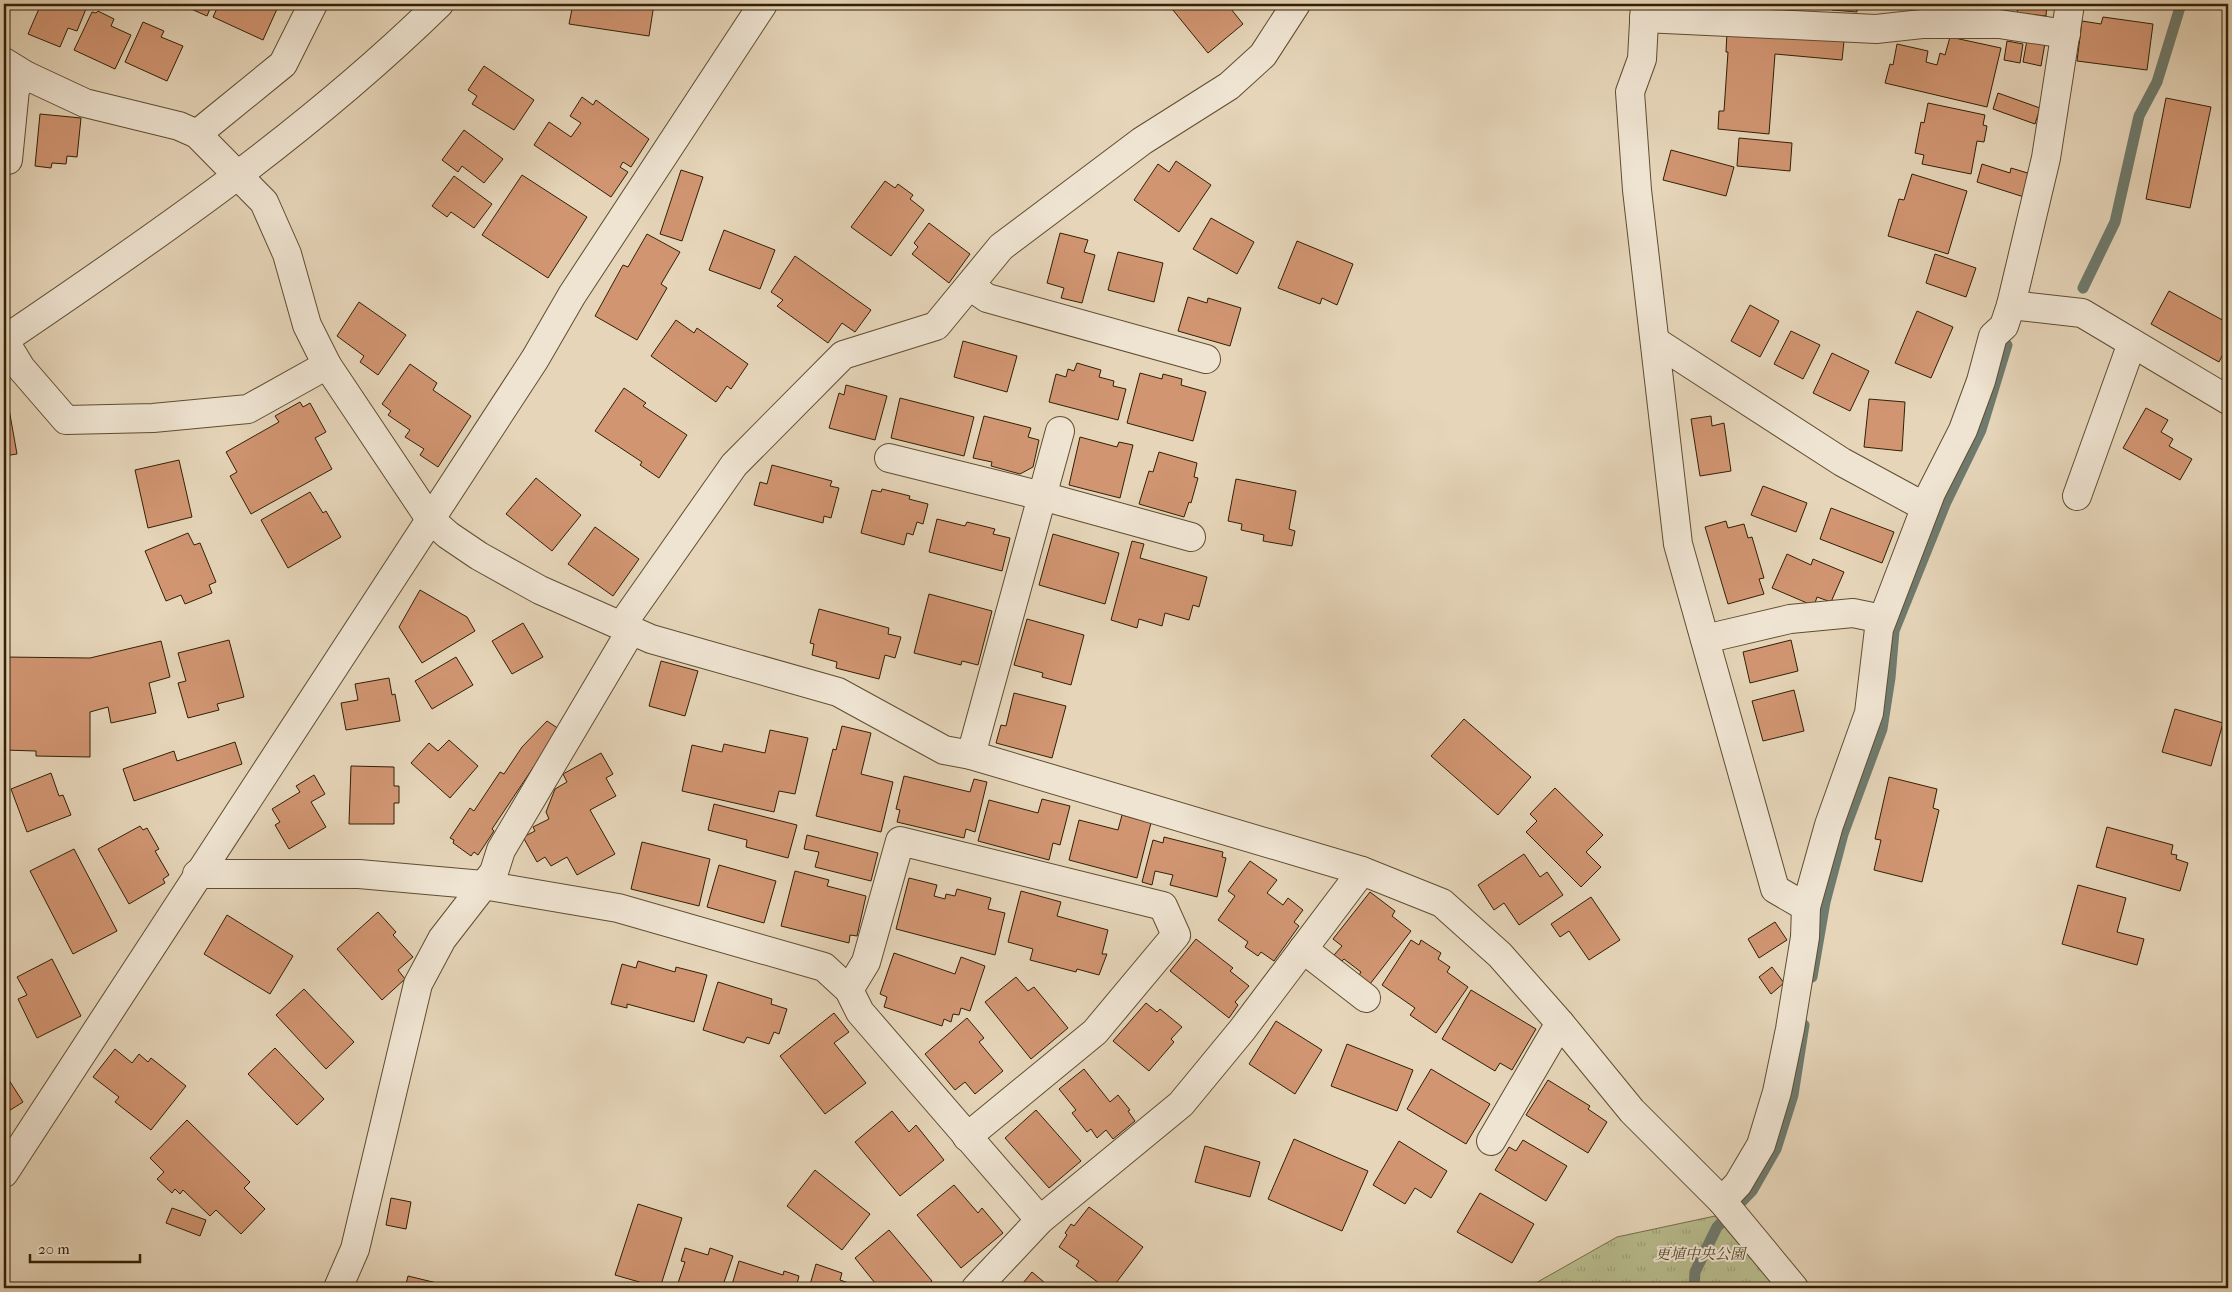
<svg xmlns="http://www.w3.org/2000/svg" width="2232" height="1292" viewBox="0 0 2232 1292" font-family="'IM FELL French Canon','Noto Serif JP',serif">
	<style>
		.grass { fill: url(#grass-tufts); stroke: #756e48 }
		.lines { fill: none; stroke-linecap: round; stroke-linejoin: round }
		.stream { stroke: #6f7b6e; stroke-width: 11 }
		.building { fill: #d19572; stroke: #322004 }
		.minor-casing { stroke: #5f4d31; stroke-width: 30 }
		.minor { stroke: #efe4d2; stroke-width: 28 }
		.labels { text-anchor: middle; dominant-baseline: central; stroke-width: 4; stroke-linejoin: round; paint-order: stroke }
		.park-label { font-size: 15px; font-style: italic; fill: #544726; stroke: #efe4d2 }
	</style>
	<defs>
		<pattern id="grass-tufts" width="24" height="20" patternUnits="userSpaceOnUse" patternTransform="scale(1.25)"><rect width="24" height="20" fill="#b8bc8d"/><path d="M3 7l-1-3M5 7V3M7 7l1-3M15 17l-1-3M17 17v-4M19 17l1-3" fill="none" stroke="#9fa178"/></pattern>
	</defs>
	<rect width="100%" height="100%" fill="#e6d5b9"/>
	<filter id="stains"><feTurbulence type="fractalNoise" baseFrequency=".004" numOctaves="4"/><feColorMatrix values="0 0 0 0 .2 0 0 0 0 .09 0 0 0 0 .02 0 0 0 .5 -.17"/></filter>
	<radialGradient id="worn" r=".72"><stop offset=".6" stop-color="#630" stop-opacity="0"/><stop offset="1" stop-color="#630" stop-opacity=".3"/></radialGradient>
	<!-- grass -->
	<polygon class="grass" points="1715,1216 1776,1288 1527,1288 1617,1237"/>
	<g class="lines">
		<!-- stream -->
		<g class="stream">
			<polyline points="2083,288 2115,222 2139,116 2157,82 2181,4"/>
			<polyline points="1812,977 1825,902 1843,834 1882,729 1890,678 1894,631 1946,502 1981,430 2007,345"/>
			<polyline points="1694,1288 1695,1272 1717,1227 1752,1191 1776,1149 1793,1095 1804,1025"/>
		</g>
	</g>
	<!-- building -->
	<g class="building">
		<polygon points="41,4 88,4 77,31 68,28 60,47 28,34"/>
		<polygon points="180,4 212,4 207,16"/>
		<polygon points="219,4 272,4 271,6 277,9 263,40 213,17"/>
		<polygon points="573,4 654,4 649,36 569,24"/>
		<polygon points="1168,4 1227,4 1243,24 1208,53"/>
		<polygon points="1738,4 1789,4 1789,12 1738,8"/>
		<polygon points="1832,4 1857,4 1857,12 1832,10"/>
		<polygon points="2018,4 2047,4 2046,16 2017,13"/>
		<polygon points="98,11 114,19 111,26 131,35 115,69 74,50 92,12 96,13"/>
		<polygon points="2103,17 2153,24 2147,70 2077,61 2082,21 2101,24"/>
		<polygon points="143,22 164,31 161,37 183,46 167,81 125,62"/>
		<polygon points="1727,32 1844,41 1842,60 1775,54 1769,134 1718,129 1719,111 1724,111 1728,52 1726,52"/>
		<polygon points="1950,37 2001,48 1987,107 1885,83 1890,64 1893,65 1897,44 1928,51 1926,62 1937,65 1940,53 1945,55"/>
		<polygon points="2027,40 2045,43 2041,66 2023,62"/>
		<polygon points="2007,41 2023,44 2020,63 2004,60"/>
		<polygon points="484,66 534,100 514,130 472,104 477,96 468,90"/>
		<polygon points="1998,93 2040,108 2035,124 1993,109"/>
		<polygon points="582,97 593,105 596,100 649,139 631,167 623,162 620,167 628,172 611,197 534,145 549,122 571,137 581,123 570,116"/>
		<polygon points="2166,98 2211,107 2190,208 2146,199"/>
		<polygon points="1928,103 1985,115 1983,125 1987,126 1984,142 1977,141 1971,174 1922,164 1924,155 1915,153 1921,122 1924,123"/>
		<polygon points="40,114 81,118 77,157 67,156 66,164 52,163 51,168 35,166"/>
		<polygon points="464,130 503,159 484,183 462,166 458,172 442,160"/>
		<polygon points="1739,138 1792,143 1790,171 1737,166"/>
		<polygon points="1671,150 1734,167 1726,196 1663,180"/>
		<polygon points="1176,161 1211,185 1179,232 1134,200 1158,164 1169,172"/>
		<polygon points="1982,164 2010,173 2011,168 2031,174 2024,197 1977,182"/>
		<polygon points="681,170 703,177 682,241 660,234"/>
		<polygon points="1912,174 1967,191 1948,254 1888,236 1899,199 1904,200"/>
		<polygon points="522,175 587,217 548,278 482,235"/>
		<polygon points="454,176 492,204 474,228 451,212 447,217 432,206"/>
		<polygon points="885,181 895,188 898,184 913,195 910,199 924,210 891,256 851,227"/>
		<polygon points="1211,218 1254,242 1237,274 1193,249"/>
		<polygon points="929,223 970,254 949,283 912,254 918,247 914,243"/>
		<polygon points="724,230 775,250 760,289 709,270"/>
		<polygon points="1060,233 1088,240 1084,252 1095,255 1082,303 1061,298 1064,288 1047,283"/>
		<polygon points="647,234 680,252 661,284 667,288 637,340 595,316 623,265 628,267"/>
		<polygon points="1297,241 1353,264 1337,305 1322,298 1320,304 1278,288"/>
		<polygon points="1118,252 1163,263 1154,302 1108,290"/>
		<polygon points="1935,254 1976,268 1966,297 1926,283"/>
		<polygon points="795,256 871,310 855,332 842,323 828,343 777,306 783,300 771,292"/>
		<polygon points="2169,291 2228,323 2228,344 2219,362 2151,324"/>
		<polygon points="1188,297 1207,303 1208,298 1241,308 1230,346 1178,331"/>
		<polygon points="359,302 406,335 378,375 360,362 364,356 337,336"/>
		<polygon points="1750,305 1779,321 1760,357 1731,341"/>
		<polygon points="1917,311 1953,327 1931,378 1895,363"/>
		<polygon points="676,320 694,333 697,328 748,364 731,389 727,386 716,402 651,356"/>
		<polygon points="1791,331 1820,345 1803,379 1774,364"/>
		<polygon points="963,341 1017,356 1007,392 954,377"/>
		<polygon points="1832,353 1869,371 1850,411 1813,393"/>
		<polygon points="1077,363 1101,370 1099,377 1114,381 1113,386 1126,389 1118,420 1049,402 1056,374 1066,377 1068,369 1074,371"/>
		<polygon points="410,364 437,383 433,390 471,416 438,467 420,455 424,449 405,437 410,430 388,415 391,411 382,404"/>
		<polygon points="1140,373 1162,379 1163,374 1182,379 1181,385 1206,392 1193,441 1127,423"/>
		<polygon points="846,385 887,396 875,440 829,428 839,393 844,395"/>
		<polygon points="624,388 646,403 643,406 687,435 659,478 640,465 642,462 595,431"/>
		<polygon points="900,398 974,417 964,456 891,438"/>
		<polygon points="1869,399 1905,402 1902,451 1864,447"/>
		<polygon points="300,402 303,407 310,403 326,432 315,438 332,469 251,514 230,476 237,472 226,452 279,422 275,416"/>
		<polygon points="2146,408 2168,420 2161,432 2173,439 2169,446 2192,459 2180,480 2123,448"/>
		<polygon points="9,409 17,454 4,456 4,410"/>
		<polygon points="984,416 1031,428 1028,437 1039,440 1033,467 1020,474 991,466 992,462 973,458"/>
		<polygon points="1711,416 1712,426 1724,423 1731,471 1700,476 1691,419"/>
		<polygon points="1080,437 1117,447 1119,442 1133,445 1120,498 1069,485"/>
		<polygon points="1159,452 1197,463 1194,477 1198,478 1191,503 1189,502 1184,517 1139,504 1149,471 1153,472"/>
		<polygon points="179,460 192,517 148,528 135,470"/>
		<polygon points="772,465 832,481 830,486 839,488 831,518 824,516 823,523 754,505 760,482 767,484"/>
		<polygon points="536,478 581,515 552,551 506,514"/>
		<polygon points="1236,479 1296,491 1289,529 1295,531 1292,546 1263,541 1264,535 1241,530 1242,524 1228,521"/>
		<polygon points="1763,486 1807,503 1796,532 1751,515"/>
		<polygon points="882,489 910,496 909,499 928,504 923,524 917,522 913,535 907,533 904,545 861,533 872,490 881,492"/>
		<polygon points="310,492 323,513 326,511 341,537 288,568 261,520"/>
		<polygon points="1831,508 1894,532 1882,563 1820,539"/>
		<polygon points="937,519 965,526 967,522 995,529 993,534 1010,538 1002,571 929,552"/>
		<polygon points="1726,521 1728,528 1744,524 1748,538 1752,537 1764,578 1759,579 1764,594 1728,604 1705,527"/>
		<polygon points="595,527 639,559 613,596 568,564"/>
		<polygon points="188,533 194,545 200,543 216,582 209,585 212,593 185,604 181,595 166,601 145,551"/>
		<polygon points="1053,534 1119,553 1105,604 1039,585"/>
		<polygon points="1132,541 1144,544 1140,558 1207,577 1199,607 1193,605 1189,620 1165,613 1162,626 1139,619 1137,628 1111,620"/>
		<polygon points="1787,554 1811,565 1813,559 1844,572 1831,602 1817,597 1814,606 1772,588"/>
		<polygon points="420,590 467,617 475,631 422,663 399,627"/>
		<polygon points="929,594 992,611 978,665 962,661 961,665 914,653"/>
		<polygon points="819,609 889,628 888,634 901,637 895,658 885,655 879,679 836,668 837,662 812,655 814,644 810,643"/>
		<polygon points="1027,619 1084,635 1071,685 1042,677 1043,673 1014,665"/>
		<polygon points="523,623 543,657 512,674 492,641"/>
		<polygon points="229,640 244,697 217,704 219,710 188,718 178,683 186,681 178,653"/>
		<polygon points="1791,640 1798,671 1750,683 1743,652"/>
		<polygon points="161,641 170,677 149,683 156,713 111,723 108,707 90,712 90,757 36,756 36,751 4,750 4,657 90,658"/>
		<polygon points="456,657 473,685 432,709 415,681"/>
		<polygon points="661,661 698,671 685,716 649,706"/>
		<polygon points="389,678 392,695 395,694 400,721 346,730 341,703 358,700 355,684"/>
		<polygon points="1794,690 1804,731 1763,741 1752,701"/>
		<polygon points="1014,693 1066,706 1052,758 996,743 1001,725 1006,726"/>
		<polygon points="2175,709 2223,723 2211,766 2162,752"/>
		<polygon points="1464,719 1531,777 1498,815 1431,756"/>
		<polygon points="547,721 559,729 492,829 494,831 478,855 474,852 471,856 453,843 454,840 450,838 470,808 474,811 500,772 504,774 522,747"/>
		<polygon points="842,726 871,733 861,774 893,782 881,832 816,816 833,749 836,750"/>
		<polygon points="770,730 808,738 795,794 779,791 774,812 682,791 692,745 722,752 724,744 765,753"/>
		<polygon points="449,740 478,766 450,798 411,763 429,743 438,751"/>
		<polygon points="235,742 242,764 134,801 123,769 174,751 177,761"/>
		<polygon points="601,753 613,774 606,778 616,796 590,810 615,854 577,875 567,857 551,866 545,857 537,862 523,837 535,831 533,827 549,819 546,812 555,789 567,782 563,774"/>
		<polygon points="351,766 394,767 394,786 399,786 399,803 394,803 394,824 349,824"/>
		<polygon points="51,773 59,796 63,795 71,815 27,832 11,789"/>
		<polygon points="314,775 325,794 311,802 326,827 289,849 275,825 280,822 272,809 300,792 296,786"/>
		<polygon points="904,776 970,792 974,779 987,782 975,832 966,829 964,838 897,822 900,810 896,809"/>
		<polygon points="1889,777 1937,789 1933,808 1939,810 1922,882 1874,870 1881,840 1875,839"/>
		<polygon points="1555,788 1603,835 1586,852 1601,867 1581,887 1526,832 1537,821 1530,814"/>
		<polygon points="1042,799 1070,806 1060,845 1053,843 1049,860 978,841 989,800 1038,813"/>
		<polygon points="714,804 797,825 788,858 746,847 747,840 708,830"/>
		<polygon points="1122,815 1151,823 1137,878 1069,860 1079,820 1118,830"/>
		<polygon points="140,826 143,830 147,828 159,849 155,851 169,875 163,879 165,883 129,904 98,849"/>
		<polygon points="2107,827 2173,845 2171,854 2177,855 2176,859 2188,863 2180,891 2096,867"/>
		<polygon points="807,835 878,853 871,881 815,867 819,852 804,849"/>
		<polygon points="1164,837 1223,852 1222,857 1226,858 1217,897 1170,885 1173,875 1155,871 1152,885 1142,882 1153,840 1163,843"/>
		<polygon points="642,842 710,859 699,906 631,889"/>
		<polygon points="74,849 117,931 73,954 30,871"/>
		<polygon points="1524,854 1540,877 1547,872 1563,895 1519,925 1504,903 1494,910 1478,885"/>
		<polygon points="1250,861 1277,880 1267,893 1283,905 1288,898 1303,910 1294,922 1299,926 1274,961 1261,952 1258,956 1245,947 1248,942 1218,920 1235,896 1228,891"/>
		<polygon points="719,865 776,881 764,923 707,907"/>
		<polygon points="795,871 829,880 827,886 866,896 857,936 850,935 849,943 781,926"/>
		<polygon points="909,878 937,885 934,896 945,899 946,894 955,896 957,889 991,898 988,909 1005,913 995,955 896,929"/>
		<polygon points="2078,885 2126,898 2117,932 2144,939 2137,965 2062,944"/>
		<polygon points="1021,891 1061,902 1057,916 1108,930 1102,954 1107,954 1099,975 1077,969 1076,972 1030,960 1033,949 1008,942"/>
		<polygon points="1370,892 1395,911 1392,916 1411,931 1370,984 1359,975 1361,972 1344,959 1342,961 1334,955 1342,946 1333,939"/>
		<polygon points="1591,897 1620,940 1589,960 1569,931 1560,937 1551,924"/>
		<polygon points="378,912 396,932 393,935 413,957 398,970 405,979 382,1000 337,949"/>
		<polygon points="227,915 293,956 270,994 204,954"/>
		<polygon points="1775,922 1787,940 1759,958 1748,939"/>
		<polygon points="1196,939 1233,968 1230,971 1249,986 1235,1002 1238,1005 1229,1018 1170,971"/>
		<polygon points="1411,940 1419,945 1421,940 1441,953 1438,959 1450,967 1447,972 1468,987 1436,1033 1410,1015 1415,1008 1382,985"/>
		<polygon points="894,953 955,974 961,957 985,966 970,1011 961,1008 959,1015 953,1014 951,1022 944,1019 942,1026 884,1007 887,997 880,994"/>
		<polygon points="52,959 81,1016 37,1038 18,999 27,995 17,977"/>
		<polygon points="638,961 675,972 676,967 707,975 694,1022 627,1004 627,1008 611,1004 622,964 636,968"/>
		<polygon points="1772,967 1784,983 1771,994 1759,977"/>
		<polygon points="1016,977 1028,991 1034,987 1068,1028 1031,1059 985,1002"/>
		<polygon points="718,982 772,999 771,1004 787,1009 779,1034 774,1032 769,1044 747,1037 744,1043 703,1030"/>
		<polygon points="304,989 354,1042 326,1069 276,1015"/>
		<polygon points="1471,990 1536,1029 1512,1070 1500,1063 1495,1071 1442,1039"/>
		<polygon points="1146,1003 1157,1012 1160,1009 1182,1027 1171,1039 1174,1042 1149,1071 1113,1041"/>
		<polygon points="834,1013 849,1032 834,1043 866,1083 825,1114 780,1056"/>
		<polygon points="967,1018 984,1038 979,1042 1003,1071 975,1094 965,1082 955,1090 925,1054"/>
		<polygon points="1276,1021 1322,1050 1295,1094 1249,1064"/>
		<polygon points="1347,1044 1413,1070 1397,1111 1331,1086"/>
		<polygon points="275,1048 324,1099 297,1125 248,1074"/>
		<polygon points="115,1049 132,1063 139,1054 148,1062 151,1058 186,1086 151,1130 115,1102 119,1097 93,1077"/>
		<polygon points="1084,1069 1110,1102 1118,1095 1130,1110 1128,1111 1135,1121 1113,1139 1106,1130 1097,1138 1091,1129 1087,1132 1072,1113 1076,1110 1059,1089"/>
		<polygon points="1431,1069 1490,1104 1466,1144 1407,1109"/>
		<polygon points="7,1077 23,1102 4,1114 4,1080"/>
		<polygon points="1548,1080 1590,1106 1588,1109 1607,1122 1588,1153 1526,1115"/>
		<polygon points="1036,1110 1081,1161 1049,1188 1005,1138"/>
		<polygon points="892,1111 909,1132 916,1125 944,1160 900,1196 855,1142"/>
		<polygon points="187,1120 250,1182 244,1188 265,1209 241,1234 216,1210 210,1216 183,1190 180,1194 175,1189 172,1193 157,1179 164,1172 150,1158"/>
		<polygon points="1294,1139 1368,1171 1342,1231 1268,1199"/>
		<polygon points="1523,1140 1567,1166 1546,1201 1495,1170 1509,1147 1516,1151"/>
		<polygon points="1399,1141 1447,1171 1431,1198 1415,1188 1405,1204 1373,1185"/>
		<polygon points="1205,1146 1260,1162 1250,1197 1195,1182"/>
		<polygon points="815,1170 870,1214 842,1250 787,1206"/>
		<polygon points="954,1185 978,1213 982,1208 1003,1233 961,1268 917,1215"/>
		<polygon points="1480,1193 1534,1224 1512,1263 1457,1232"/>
		<polygon points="391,1198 411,1202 406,1229 386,1225"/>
		<polygon points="638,1204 682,1218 660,1288 615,1275"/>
		<polygon points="1089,1207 1143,1247 1113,1287 1106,1282 1103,1286 1076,1266 1079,1261 1059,1247 1067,1235 1065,1233 1071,1224 1074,1226"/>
		<polygon points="172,1208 206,1220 200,1236 166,1223"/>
		<polygon points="889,1230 932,1281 923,1288 879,1288 855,1258"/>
		<polygon points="685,1248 708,1255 710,1248 733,1256 722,1288 695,1288 678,1283 685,1262 681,1261"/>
		<polygon points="739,1261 783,1275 784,1271 799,1276 796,1288 731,1288"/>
		<polygon points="816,1264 842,1273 840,1280 860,1287 859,1288 809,1288"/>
		<polygon points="1032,1272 1051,1288 1019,1288"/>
		<polygon points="408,1276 437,1283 435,1288 405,1288"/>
	</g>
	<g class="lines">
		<!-- minor casing -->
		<g class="minor-casing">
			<g id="minor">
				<polyline points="1645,4 1642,59 1630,92 1637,190 1678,544 1775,889 1806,907"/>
				<polyline points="1644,18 1876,29 1922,24 1999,24 2066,34"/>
				<polyline points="4,62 25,75 85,103 179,126 197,134 264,202 287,254 307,325 327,365 430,519 448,535 479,556 540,590 651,639 838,692 944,750 971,755 1362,871 1442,903 1500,955 1560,1023 1632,1111 1722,1201 1794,1288"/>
				<polyline points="197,134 283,64 313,4"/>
				<polyline points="4,161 8,160 15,89 25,75"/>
				<polyline points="970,286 987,298 1206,359"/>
				<polyline points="2011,305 2082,313 2228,400"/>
				<path d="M4,340C156,237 307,133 439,4"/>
				<polyline points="4,340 21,368 66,420 153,418 248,409 327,365"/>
				<polyline points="1655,341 1842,462 1925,507"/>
				<polyline points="889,458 1042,496 1191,537"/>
				<polyline points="2077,496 2132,343"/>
				<polyline points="1705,639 1790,619 1853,613 1882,619"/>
				<polyline points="971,755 1060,431"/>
				<polyline points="197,874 359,874 483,885 618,908 824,967 849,990 860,1012 1040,1220"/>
				<polyline points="1303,949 1366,998"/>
				<polyline points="849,990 866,962 900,841 1163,906 1176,935 1095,1032 967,1137"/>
				<polyline points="1491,1141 1560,1023"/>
				<polyline points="4,1173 535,359 572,295 763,4"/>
				<polyline points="1722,1201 1738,1184 1761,1145 1777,1092 1790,1029 1805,937 1806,907 1829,825 1869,713 1879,629 1931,493 1963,430 1981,381 1993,336 2004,326 2011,305 2046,158 2070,4"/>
				<polyline points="338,1288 355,1249 418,984 442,939 494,872 501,850 626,639 628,616 734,465 843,355 936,326 1001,247 1142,141 1229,86 1263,55 1296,4"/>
				<polyline points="976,1288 1040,1220 1181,1104 1242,1030 1362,871"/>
			</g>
		</g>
		<!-- minor -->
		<use href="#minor" class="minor"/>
	</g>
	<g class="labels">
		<!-- park labels -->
		<g class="park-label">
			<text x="1700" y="1254">更埴中央公園</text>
		</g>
	</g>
	<!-- margin -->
	<rect width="2232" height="1292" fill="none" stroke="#e6d5b9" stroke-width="20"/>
	<rect x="5" y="5" width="2222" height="1282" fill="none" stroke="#322004" stroke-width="2.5"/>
	<rect x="10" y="10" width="2212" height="1272" fill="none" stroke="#322004"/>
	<!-- scale -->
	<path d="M30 1254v8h110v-8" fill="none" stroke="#322004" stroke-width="2.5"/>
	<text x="38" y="1254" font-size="15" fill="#322004" stroke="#efe4d2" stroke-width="4" paint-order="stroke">20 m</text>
	<rect width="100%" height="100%" filter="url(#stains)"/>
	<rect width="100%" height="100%" fill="url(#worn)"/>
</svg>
